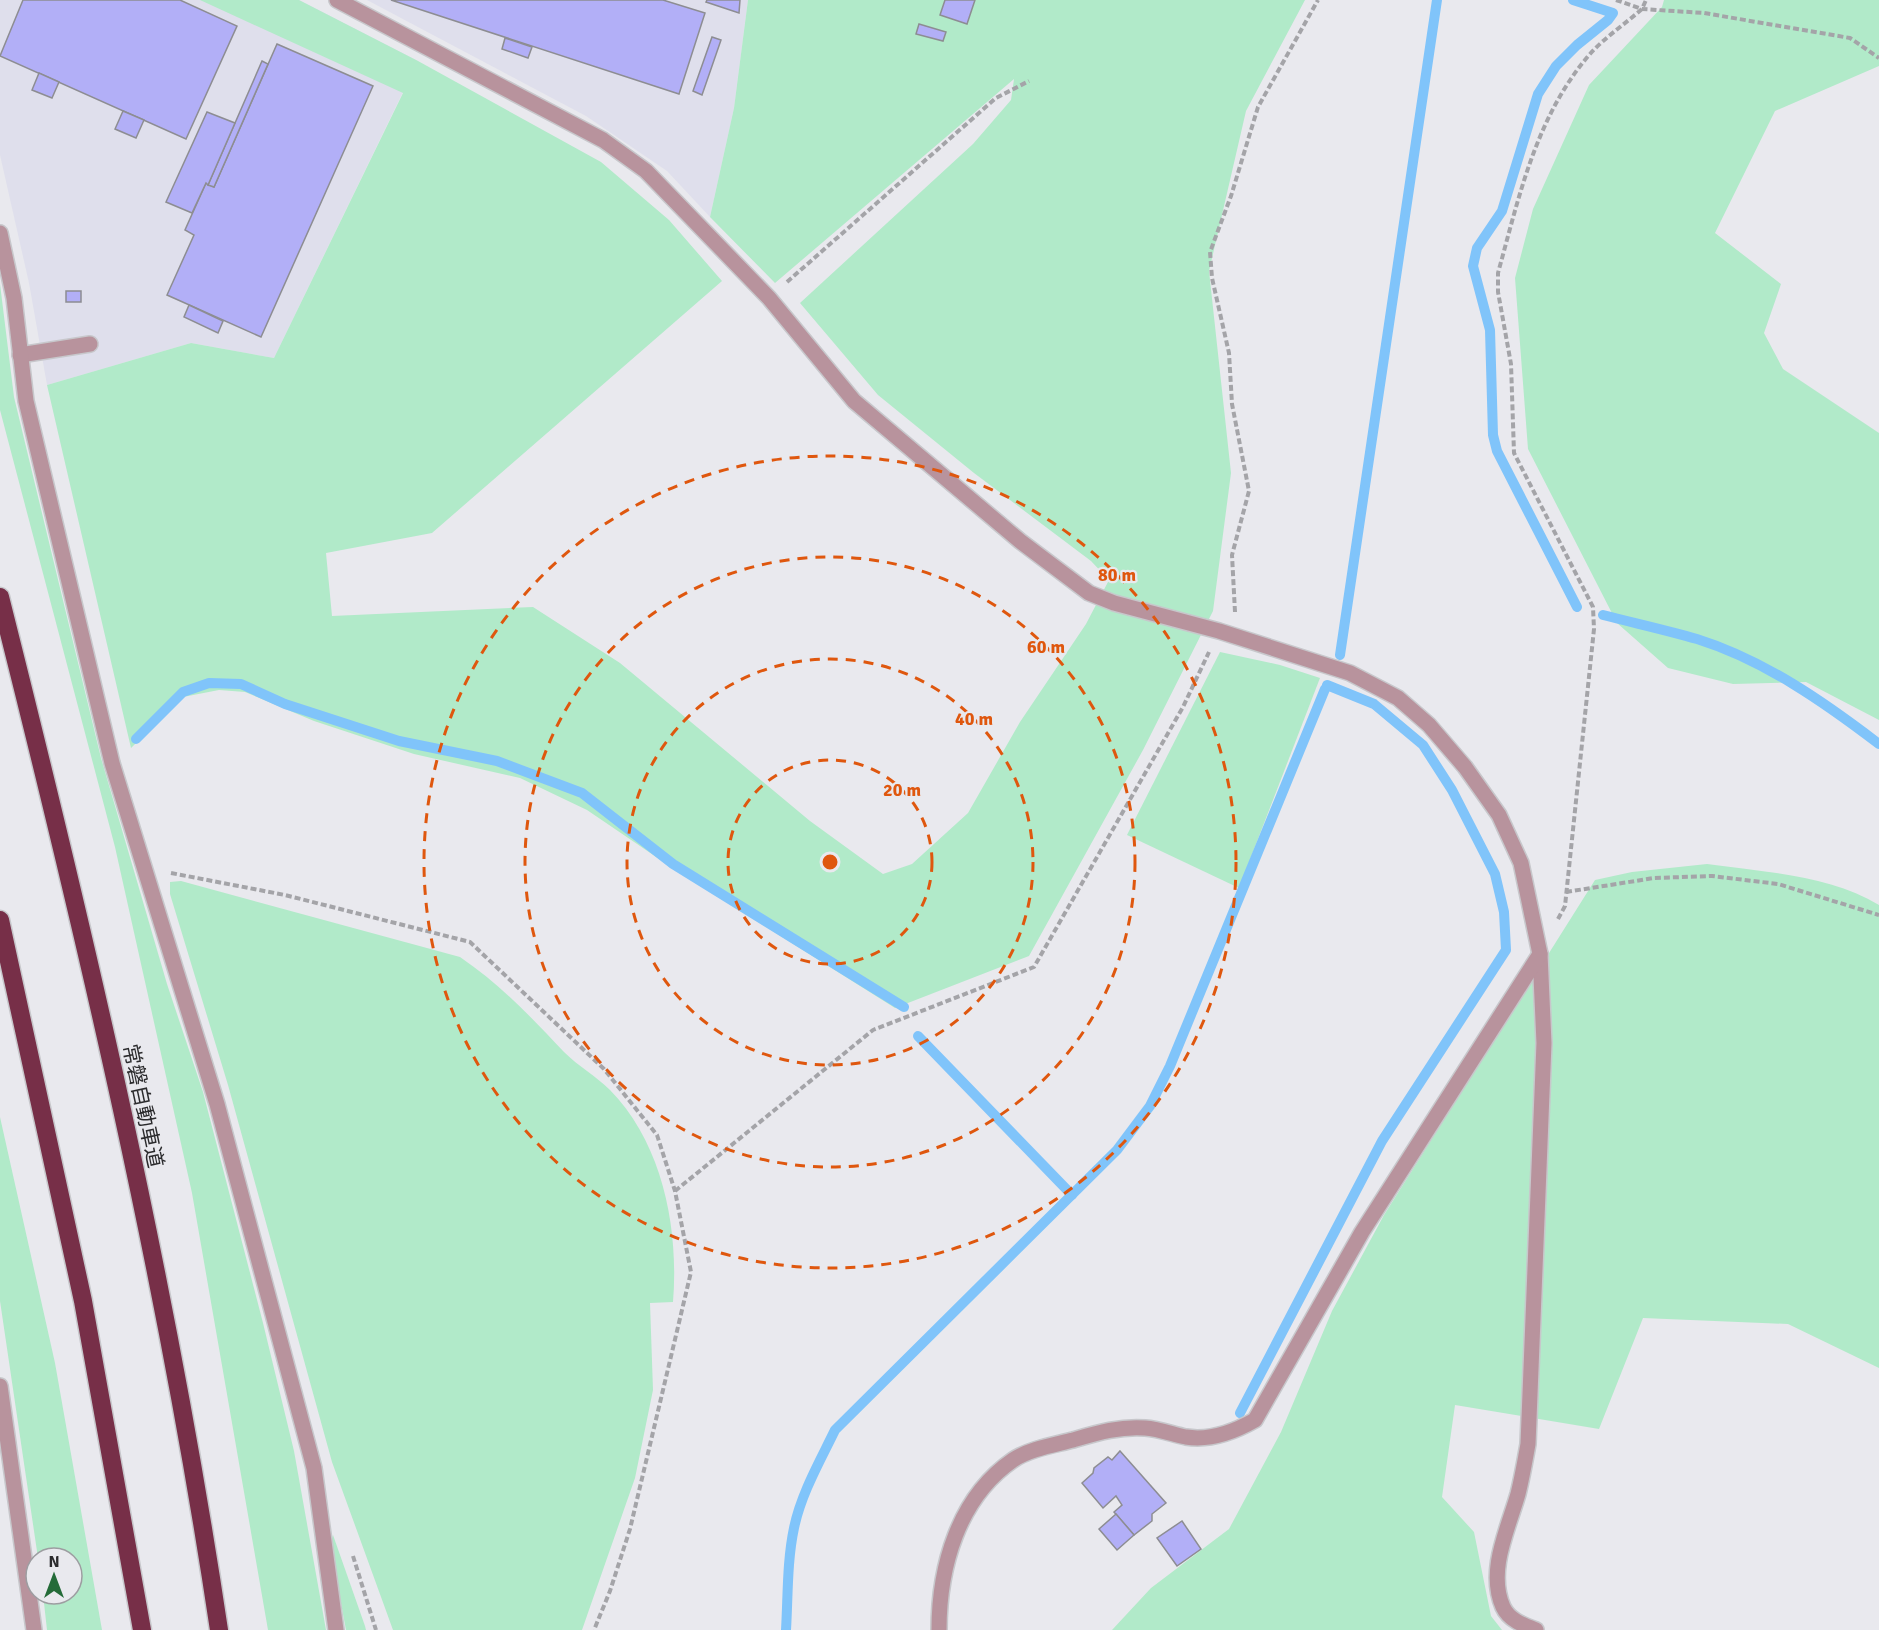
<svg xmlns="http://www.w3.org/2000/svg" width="1879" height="1630" viewBox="0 0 1879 1630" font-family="Signika,'Noto Sans JP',sans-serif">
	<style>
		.built { fill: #dfdfec }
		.green { fill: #b1eac9 }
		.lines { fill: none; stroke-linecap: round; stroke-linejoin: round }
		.stream { stroke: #80c4fa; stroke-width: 10 }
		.building { fill: #b2aff7; stroke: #8d8d92; stroke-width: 1.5 }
		.service-casing { stroke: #c7c7cb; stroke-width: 18 }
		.minor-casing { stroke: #c7c7cb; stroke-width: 18 }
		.motorway-casing { stroke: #c7c7cb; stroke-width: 21 }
		.path { stroke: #a4a4a8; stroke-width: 4; stroke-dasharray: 6 3; stroke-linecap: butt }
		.service { stroke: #b8939d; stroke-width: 15 }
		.minor { stroke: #b8939d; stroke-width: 15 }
		.motorway { stroke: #772f48; stroke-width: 18 }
		.ring { fill: none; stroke: #df570e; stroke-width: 3; stroke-dasharray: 10 8 }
		.labels { text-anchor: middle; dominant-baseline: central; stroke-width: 4.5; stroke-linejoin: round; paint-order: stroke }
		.street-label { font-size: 21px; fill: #2b2b2d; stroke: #e9e9ee }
		.centre { fill: #df570e; stroke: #e9e9ee; stroke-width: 3 }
		.ring-label { font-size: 18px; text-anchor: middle; font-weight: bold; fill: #df570e; stroke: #e9e9ee; stroke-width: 4.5; stroke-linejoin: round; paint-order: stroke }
	</style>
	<rect width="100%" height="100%" fill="#e9e9ee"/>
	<!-- built -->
	<g class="built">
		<polygon points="0,0 299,0 418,61 274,358 191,343 47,385 29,283 0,155"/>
		<polygon points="367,0 748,0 734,108 710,217 667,171 586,116"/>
	</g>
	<!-- green -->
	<g class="green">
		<polygon points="200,0 299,0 418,61 601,162 669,220 722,281 432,533 326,553 332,616 533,607 620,663 810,821 883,874 912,864 968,813 1020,722 1086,624 1109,580 1091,561 974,473 878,395 800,303 973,144 1011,100 1014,79 775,283 710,217 734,108 748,0 1305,0 1246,111 1209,271 1231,473 1213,611 1143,750 1029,956 895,1008 665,863 587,810 520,778 414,754 314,721 245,692 219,690 183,697 131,748 47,385 191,343 274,358 403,93"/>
		<polygon points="1664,0 1879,0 1879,66 1775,111 1715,233 1781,284 1764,333 1783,369 1879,433 1879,720 1806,682 1733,684 1668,668 1617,623 1528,449 1515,278 1533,209 1589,85 1662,7"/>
		<polygon points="0,284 14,397 101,758 167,984 203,1092 263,1323 294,1451 326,1630 268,1630 192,1193 115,847 0,410"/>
		<polygon points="1220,652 1280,665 1320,678 1239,888 1127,835"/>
		<path d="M1707,864C1763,872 1830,875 1879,905V1368L1788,1324L1643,1318L1599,1429L1455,1405L1442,1497L1474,1532L1491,1616L1502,1630H1112L1151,1588L1229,1529L1281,1432L1332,1311L1384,1215L1595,880L1632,872Z"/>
		<path d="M181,881L460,957C501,985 530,1016 564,1052C578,1066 596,1076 610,1090C663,1144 679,1229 673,1302L650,1303L653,1390L635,1478L582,1630H393L332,1462L228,1085L170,894V882Z"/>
		<polygon points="0,1117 55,1363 102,1630 47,1630 43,1594 72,1594 72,1558 38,1558 0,1301"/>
		<polygon points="333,1535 365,1626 366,1630 346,1630 330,1545"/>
	</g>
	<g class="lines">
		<!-- stream -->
		<g class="stream">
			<polyline points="1573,0 1613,13 1608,20 1577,45 1556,66 1538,94 1502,211 1477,248 1473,266 1490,330 1493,435 1497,451 1577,607"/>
			<path d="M1603,615C1634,623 1666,630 1697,639C1764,660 1824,702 1879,744"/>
			<polyline points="1340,655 1437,0"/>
			<polyline points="136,739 183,692 209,683 241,684 285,704 399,741 497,761 582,793 673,864 904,1007"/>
			<polyline points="918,1036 1072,1195"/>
			<polyline points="1240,1413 1382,1141 1506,950 1504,912 1495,874 1452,790 1423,745 1374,704 1327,685"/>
			<path d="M786,1630C788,1596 787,1561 794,1528C801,1494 820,1461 835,1430L1117,1150L1150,1106L1170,1066L1325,689"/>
		</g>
	</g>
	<!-- building -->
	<g class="building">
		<polygon points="23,0 180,0 237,26 186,139 0,56"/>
		<polygon points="391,0 663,0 705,13 679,94"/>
		<polygon points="707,0 740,0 739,13 706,2"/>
		<polygon points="945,0 975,0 967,24 940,15"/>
		<polygon points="919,24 946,32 943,41 916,34"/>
		<polygon points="712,37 721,40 702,95 693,91"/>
		<polygon points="505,38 532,47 528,58 502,49"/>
		<polygon points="277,44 373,86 261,337 167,295 194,235 185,230 206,183 214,187"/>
		<polygon points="262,61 268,64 214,187 208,185"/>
		<polygon points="39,73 59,82 52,98 32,90"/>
		<polygon points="123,111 144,120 136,138 115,129"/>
		<polygon points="207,112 235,123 208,185 206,183 192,213 166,202"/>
		<rect x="66" y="291" width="15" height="11"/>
		<polygon points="189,305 223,321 218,333 184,317"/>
		<polygon points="1120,1451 1166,1503 1152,1514 1152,1521 1134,1535 1114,1512 1122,1505 1116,1496 1103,1508 1082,1483 1093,1473 1094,1468 1108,1457 1112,1460"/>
		<polygon points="1116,1514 1134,1535 1117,1550 1099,1529"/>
		<polygon points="1182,1521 1201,1549 1177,1566 1157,1538"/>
	</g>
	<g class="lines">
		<!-- service casing -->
		<g class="service-casing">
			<polyline id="service" points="20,355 90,344"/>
		</g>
		<!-- minor casing -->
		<g class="minor-casing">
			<g id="minor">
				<path d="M337,0L603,140L646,171L769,298L854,401L1020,541L1089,593L1114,603L1219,631L1350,673L1398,698L1429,725L1465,767L1499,815L1521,863L1540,954L1544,1043L1528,1444C1525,1461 1522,1478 1518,1494C1508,1529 1487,1571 1503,1607C1509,1620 1523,1625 1536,1630"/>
				<polyline points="0,233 14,298 26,401 112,763 217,1104 314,1468 336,1630"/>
				<polyline points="0,1386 34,1630"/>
				<path d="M939,1630C939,1567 958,1498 1013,1460C1029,1449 1054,1445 1073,1440C1097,1433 1120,1426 1145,1428C1159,1429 1172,1434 1186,1437C1211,1441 1234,1432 1255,1420L1362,1232L1540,954"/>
			</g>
		</g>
		<!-- motorway casing -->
		<g class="motorway-casing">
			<g id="motorway">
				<path d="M0,597C86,938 167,1282 219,1630"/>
				<polyline points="0,920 83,1301 142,1630"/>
			</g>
		</g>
		<!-- path -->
		<g class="path">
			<polyline points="1616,0 1642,9 1704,13 1850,38 1879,58"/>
			<polyline points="787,282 996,98 1029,81"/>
			<polyline points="1235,612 1232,555 1249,491 1232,404 1229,353 1212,278 1210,252 1231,196 1258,107 1318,0"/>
			<polyline points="171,873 285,895 470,942 604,1069 657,1135 675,1191 691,1272 630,1529 610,1591 594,1630"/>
			<polyline points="1566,892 1654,878 1712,876 1778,884 1879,915"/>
			<path d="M1558,919L1565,906L1594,629L1593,607L1514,453L1511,364L1498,292V273C1519,197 1536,116 1590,54C1604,38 1625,24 1642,9L1646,0"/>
			<polyline points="675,1191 873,1030 1034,967 1183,707 1209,652"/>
			<polyline points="353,1556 376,1630"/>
		</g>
		<!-- service -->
		<use href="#service" class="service"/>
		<!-- minor -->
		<use href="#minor" class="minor"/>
		<!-- motorway -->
		<use href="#motorway" class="motorway"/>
	</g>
	<!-- distance rings -->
	<g class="ring">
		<circle cx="830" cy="862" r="102"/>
		<circle cx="830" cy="862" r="203"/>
		<circle cx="830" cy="862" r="305"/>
		<circle cx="830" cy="862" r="406"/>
	</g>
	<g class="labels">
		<!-- street labels -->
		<g class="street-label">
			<text transform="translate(143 1106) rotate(78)">常磐自動車道</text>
		</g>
	</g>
	<circle cx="830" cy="862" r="9" class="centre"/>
	<g class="ring-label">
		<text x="1117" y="581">80 m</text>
		<text x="1046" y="653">60 m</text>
		<text x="974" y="725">40 m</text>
		<text x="902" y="796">20 m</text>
	</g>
	<!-- north arrow -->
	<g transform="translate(54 1576)"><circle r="28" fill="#e9e9ee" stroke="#9d9da1" stroke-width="1.5"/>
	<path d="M0-4.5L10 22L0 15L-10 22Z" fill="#246b38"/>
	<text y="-9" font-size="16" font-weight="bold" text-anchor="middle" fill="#2b2b2d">N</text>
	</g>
</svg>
